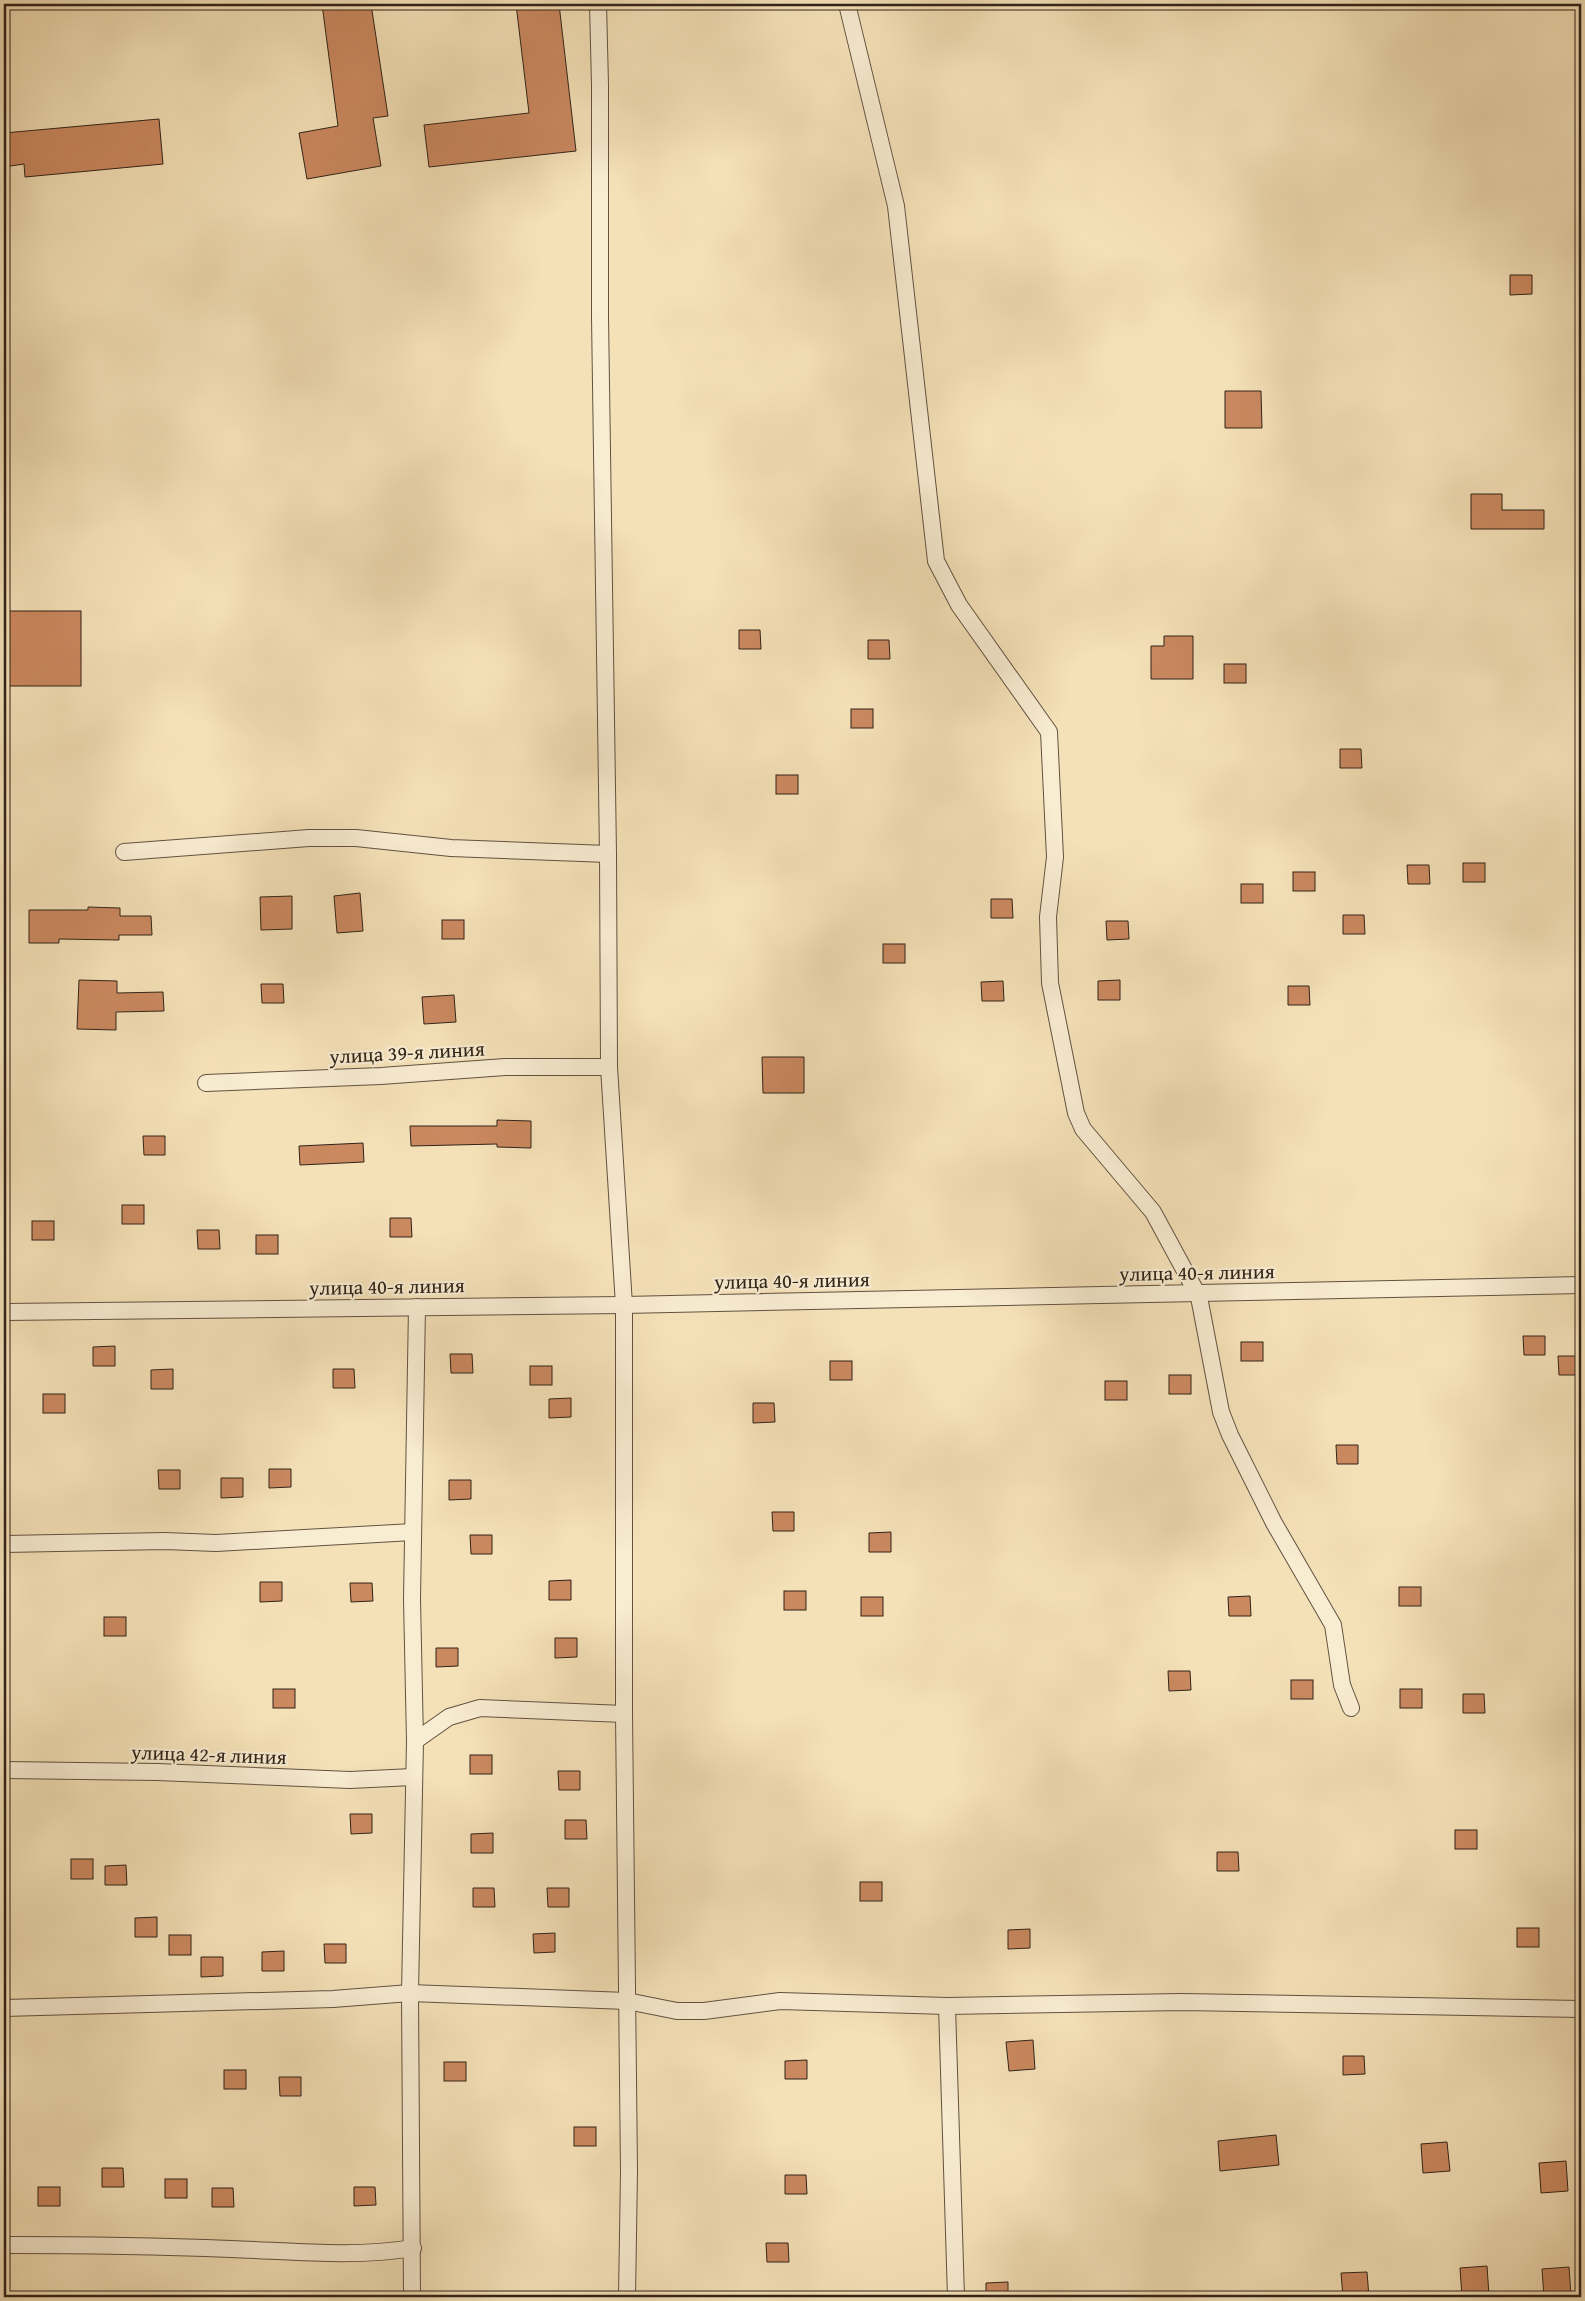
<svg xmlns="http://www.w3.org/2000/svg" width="1585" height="2301" viewBox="0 0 1585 2301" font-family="'Gentium Book Plus',serif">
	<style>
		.building { fill: #cb8960; stroke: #302319 }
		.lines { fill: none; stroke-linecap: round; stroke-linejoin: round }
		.minor-casing { stroke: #615241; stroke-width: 18 }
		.minor { stroke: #f8ecd1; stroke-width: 16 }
		.labels { text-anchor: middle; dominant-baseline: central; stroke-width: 4.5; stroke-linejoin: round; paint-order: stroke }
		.street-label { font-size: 20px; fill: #302319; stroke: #f8ecd1 }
	</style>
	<rect width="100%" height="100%" fill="#f5e1b8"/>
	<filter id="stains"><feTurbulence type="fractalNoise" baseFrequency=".004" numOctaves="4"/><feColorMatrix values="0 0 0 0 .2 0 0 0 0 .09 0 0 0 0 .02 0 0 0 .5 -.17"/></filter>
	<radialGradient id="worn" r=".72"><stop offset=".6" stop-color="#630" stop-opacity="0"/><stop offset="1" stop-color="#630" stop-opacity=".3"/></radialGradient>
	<!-- building -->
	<g class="building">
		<polygon points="322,4 371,4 388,116 373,118 381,166 307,179 299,133 338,126"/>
		<polygon points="516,4 559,4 576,151 429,167 424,125 529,113"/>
		<polygon points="159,119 163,164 25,177 24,164 4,167 4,133"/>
		<polygon points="1510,275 1532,275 1532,294 1510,295"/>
		<polygon points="1225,391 1261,391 1262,428 1225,428"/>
		<polygon points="1471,494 1502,494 1502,510 1544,510 1544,529 1471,529"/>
		<rect x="4" y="611" width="77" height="75"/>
		<polygon points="739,630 760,630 761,649 739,649"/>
		<polygon points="1164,636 1193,636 1193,679 1151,679 1151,646 1164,646"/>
		<polygon points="868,640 889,640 890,659 868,659"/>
		<rect x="1224" y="664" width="22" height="19"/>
		<rect x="851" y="709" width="22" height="19"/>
		<polygon points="1340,749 1361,749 1362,768 1340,768"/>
		<rect x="776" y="775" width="22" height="19"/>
		<rect x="1463" y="863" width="22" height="19"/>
		<polygon points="1407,865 1429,865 1430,884 1408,884"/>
		<rect x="1293" y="872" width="22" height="19"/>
		<rect x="1241" y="884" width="22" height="19"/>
		<polygon points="360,893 363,931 337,933 334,896"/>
		<polygon points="292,896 292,929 261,930 260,897"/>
		<polygon points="991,899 1012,899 1013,918 991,918"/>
		<polygon points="88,907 120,908 120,916 151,916 152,935 119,935 119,940 59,939 59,943 29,943 29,910 88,910"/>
		<polygon points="1343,915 1364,915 1365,934 1343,934"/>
		<rect x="442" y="920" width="22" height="19"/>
		<polygon points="1106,921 1128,921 1129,939 1107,940"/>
		<rect x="883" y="944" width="22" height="19"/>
		<polygon points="79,980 117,981 117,993 163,992 164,1011 116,1012 116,1030 77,1029"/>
		<polygon points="1120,980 1120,1000 1098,1000 1098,981"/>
		<polygon points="1003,981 1004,1001 982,1001 981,982"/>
		<polygon points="261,984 283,984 284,1003 262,1003"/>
		<polygon points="1288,986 1309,986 1310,1005 1288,1005"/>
		<polygon points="454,995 456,1022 424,1024 422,997"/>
		<polygon points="762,1057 804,1057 804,1093 763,1093"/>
		<polygon points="497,1120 531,1121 531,1148 497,1147 497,1144 411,1146 410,1126 497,1126"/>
		<polygon points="143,1136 165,1136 165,1155 144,1155"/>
		<polygon points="363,1143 364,1162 300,1165 299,1146"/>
		<rect x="122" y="1205" width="22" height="19"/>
		<polygon points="390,1218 411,1218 412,1237 390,1237"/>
		<rect x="32" y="1221" width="22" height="19"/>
		<polygon points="197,1230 219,1230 220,1249 198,1249"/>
		<rect x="256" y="1235" width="22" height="19"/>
		<polygon points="1523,1336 1545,1336 1545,1355 1524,1355"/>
		<rect x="1241" y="1342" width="22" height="19"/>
		<polygon points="115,1346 115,1366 93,1366 93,1347"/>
		<polygon points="450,1354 472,1354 473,1373 451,1373"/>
		<polygon points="1558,1356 1580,1356 1580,1375 1559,1375"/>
		<rect x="830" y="1361" width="22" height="19"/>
		<rect x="530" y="1366" width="22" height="19"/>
		<polygon points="173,1369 173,1389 151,1389 151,1370"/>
		<polygon points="333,1369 354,1369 355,1388 333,1388"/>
		<rect x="1169" y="1375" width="22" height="19"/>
		<rect x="1105" y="1381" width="22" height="19"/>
		<rect x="43" y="1394" width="22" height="19"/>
		<polygon points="571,1398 571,1417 549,1418 549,1399"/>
		<polygon points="753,1403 774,1403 775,1422 753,1423"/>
		<polygon points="1336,1445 1358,1445 1358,1464 1337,1464"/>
		<polygon points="269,1469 291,1469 291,1487 269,1488"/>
		<polygon points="158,1470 180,1470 180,1489 159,1489"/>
		<polygon points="221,1478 243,1478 243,1497 221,1498"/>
		<polygon points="449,1480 471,1480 471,1499 449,1500"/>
		<polygon points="772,1512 794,1512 794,1531 773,1531"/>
		<polygon points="891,1532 891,1552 869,1552 869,1533"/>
		<polygon points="470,1535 492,1535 492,1554 471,1554"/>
		<polygon points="571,1580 571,1600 549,1600 549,1581"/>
		<polygon points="260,1582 282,1582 282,1601 260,1602"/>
		<polygon points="350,1583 372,1583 373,1601 351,1602"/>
		<rect x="1399" y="1587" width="22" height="19"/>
		<rect x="784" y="1591" width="22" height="19"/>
		<polygon points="1250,1596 1251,1616 1229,1616 1228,1597"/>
		<rect x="861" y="1597" width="22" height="19"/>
		<rect x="104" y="1617" width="22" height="19"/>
		<polygon points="555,1638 577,1638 577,1657 555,1658"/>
		<polygon points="436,1648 458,1648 458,1666 436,1667"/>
		<polygon points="1168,1671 1190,1671 1191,1690 1169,1691"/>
		<rect x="1291" y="1680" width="22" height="19"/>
		<rect x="273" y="1689" width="22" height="19"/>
		<rect x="1400" y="1689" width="22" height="19"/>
		<polygon points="1463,1694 1484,1694 1485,1713 1463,1713"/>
		<rect x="470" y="1755" width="22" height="19"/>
		<polygon points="558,1771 580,1771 580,1790 559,1790"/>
		<polygon points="350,1814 372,1814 372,1833 351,1834"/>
		<polygon points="565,1820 586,1820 587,1839 565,1839"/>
		<rect x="1455" y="1830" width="22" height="19"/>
		<polygon points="493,1833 493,1853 471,1853 471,1834"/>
		<polygon points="1217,1852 1238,1852 1239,1871 1217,1871"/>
		<rect x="71" y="1859" width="22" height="20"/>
		<polygon points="126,1865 127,1885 105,1885 105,1866"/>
		<rect x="860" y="1882" width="22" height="19"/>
		<polygon points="473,1888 494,1888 495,1907 473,1907"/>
		<polygon points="547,1888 569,1888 569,1907 548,1907"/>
		<polygon points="157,1917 157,1937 135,1937 135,1918"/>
		<rect x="1517" y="1928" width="22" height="19"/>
		<polygon points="1030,1929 1030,1948 1008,1949 1008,1930"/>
		<polygon points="555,1933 555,1952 534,1953 533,1934"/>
		<rect x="169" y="1935" width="22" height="20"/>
		<polygon points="324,1944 346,1944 346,1963 325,1963"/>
		<polygon points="284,1951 284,1971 262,1971 262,1952"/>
		<polygon points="201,1957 223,1957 223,1976 201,1977"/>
		<polygon points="1033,2040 1035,2069 1009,2071 1006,2042"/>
		<polygon points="1343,2056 1364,2056 1365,2074 1343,2075"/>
		<polygon points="807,2060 807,2079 785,2079 785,2061"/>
		<rect x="444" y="2062" width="22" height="19"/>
		<rect x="224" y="2070" width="22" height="19"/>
		<polygon points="279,2077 301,2077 301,2096 280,2096"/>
		<rect x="574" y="2127" width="22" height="19"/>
		<polygon points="1276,2135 1279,2165 1220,2171 1218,2141"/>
		<polygon points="1447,2142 1450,2171 1423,2173 1421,2144"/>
		<polygon points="1566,2161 1568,2191 1541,2193 1539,2163"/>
		<polygon points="102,2168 123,2168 124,2187 102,2187"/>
		<polygon points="785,2175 806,2175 807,2194 785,2194"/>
		<rect x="165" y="2179" width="22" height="19"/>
		<rect x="38" y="2187" width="22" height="19"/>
		<polygon points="354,2187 375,2187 376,2205 354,2206"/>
		<polygon points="212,2188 233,2188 234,2207 212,2207"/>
		<polygon points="766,2243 788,2243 789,2262 767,2262"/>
		<polygon points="1487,2266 1489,2295 1462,2297 1460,2268"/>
		<polygon points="1569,2267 1571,2296 1544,2297 1542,2269"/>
		<polygon points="1367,2272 1369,2297 1343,2297 1341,2273"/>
		<polygon points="1008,2282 1008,2297 986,2297 986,2283"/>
	</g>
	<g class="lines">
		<!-- minor casing -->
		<g class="minor-casing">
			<g id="minor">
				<polyline points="598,4 600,85 600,317 608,854 609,1067 624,1305 624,1714 629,2171 627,2297"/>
				<polyline points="847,4 896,206 936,561 959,605 1049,732 1055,857 1048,917 1050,983 1076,1113 1083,1129 1153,1212 1199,1297 1221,1412 1230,1435 1274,1523 1333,1625 1342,1685 1351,1708"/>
				<polyline points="124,852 309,838 356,838 451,848 608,854"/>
				<polyline points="206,1083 381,1076 505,1067 609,1067"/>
				<polyline points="4,1312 624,1305 1581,1285"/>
				<polyline points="4,1544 165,1541 216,1543 413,1532"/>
				<polyline points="415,1741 449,1717 480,1708 624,1714"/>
				<polyline points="4,1770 157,1772 350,1780 413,1777"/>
				<polyline points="947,2006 956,2297"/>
				<polyline points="4,2008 333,1999 410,1993 627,2001 677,2011 704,2011 780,2001 947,2006 1182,2002 1581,2009"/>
				<path d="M4,2245C80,2245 155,2246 231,2249C291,2251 354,2258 413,2248"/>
				<polyline points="412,2297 410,1993 415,1741 412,1599 417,1307"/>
			</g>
		</g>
		<!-- minor -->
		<use href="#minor" class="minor"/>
	</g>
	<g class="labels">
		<!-- street labels -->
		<g class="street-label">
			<text transform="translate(407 1052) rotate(-3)">улица 39-я линия</text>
			<text transform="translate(1197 1272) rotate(-1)">улица 40-я линия</text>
			<text transform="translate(792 1280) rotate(-1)">улица 40-я линия</text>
			<text transform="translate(387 1286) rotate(-1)">улица 40-я линия</text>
			<text transform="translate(209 1754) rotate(2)">улица 42-я линия</text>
		</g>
	</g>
	<!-- margin -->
	<rect width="1585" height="2301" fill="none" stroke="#f5e1b8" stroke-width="20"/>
	<rect x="5" y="5" width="1575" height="2291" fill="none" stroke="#302319" stroke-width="2.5"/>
	<rect x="10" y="10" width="1565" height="2281" fill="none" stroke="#302319"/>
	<rect width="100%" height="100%" filter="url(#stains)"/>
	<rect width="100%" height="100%" fill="url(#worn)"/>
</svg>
